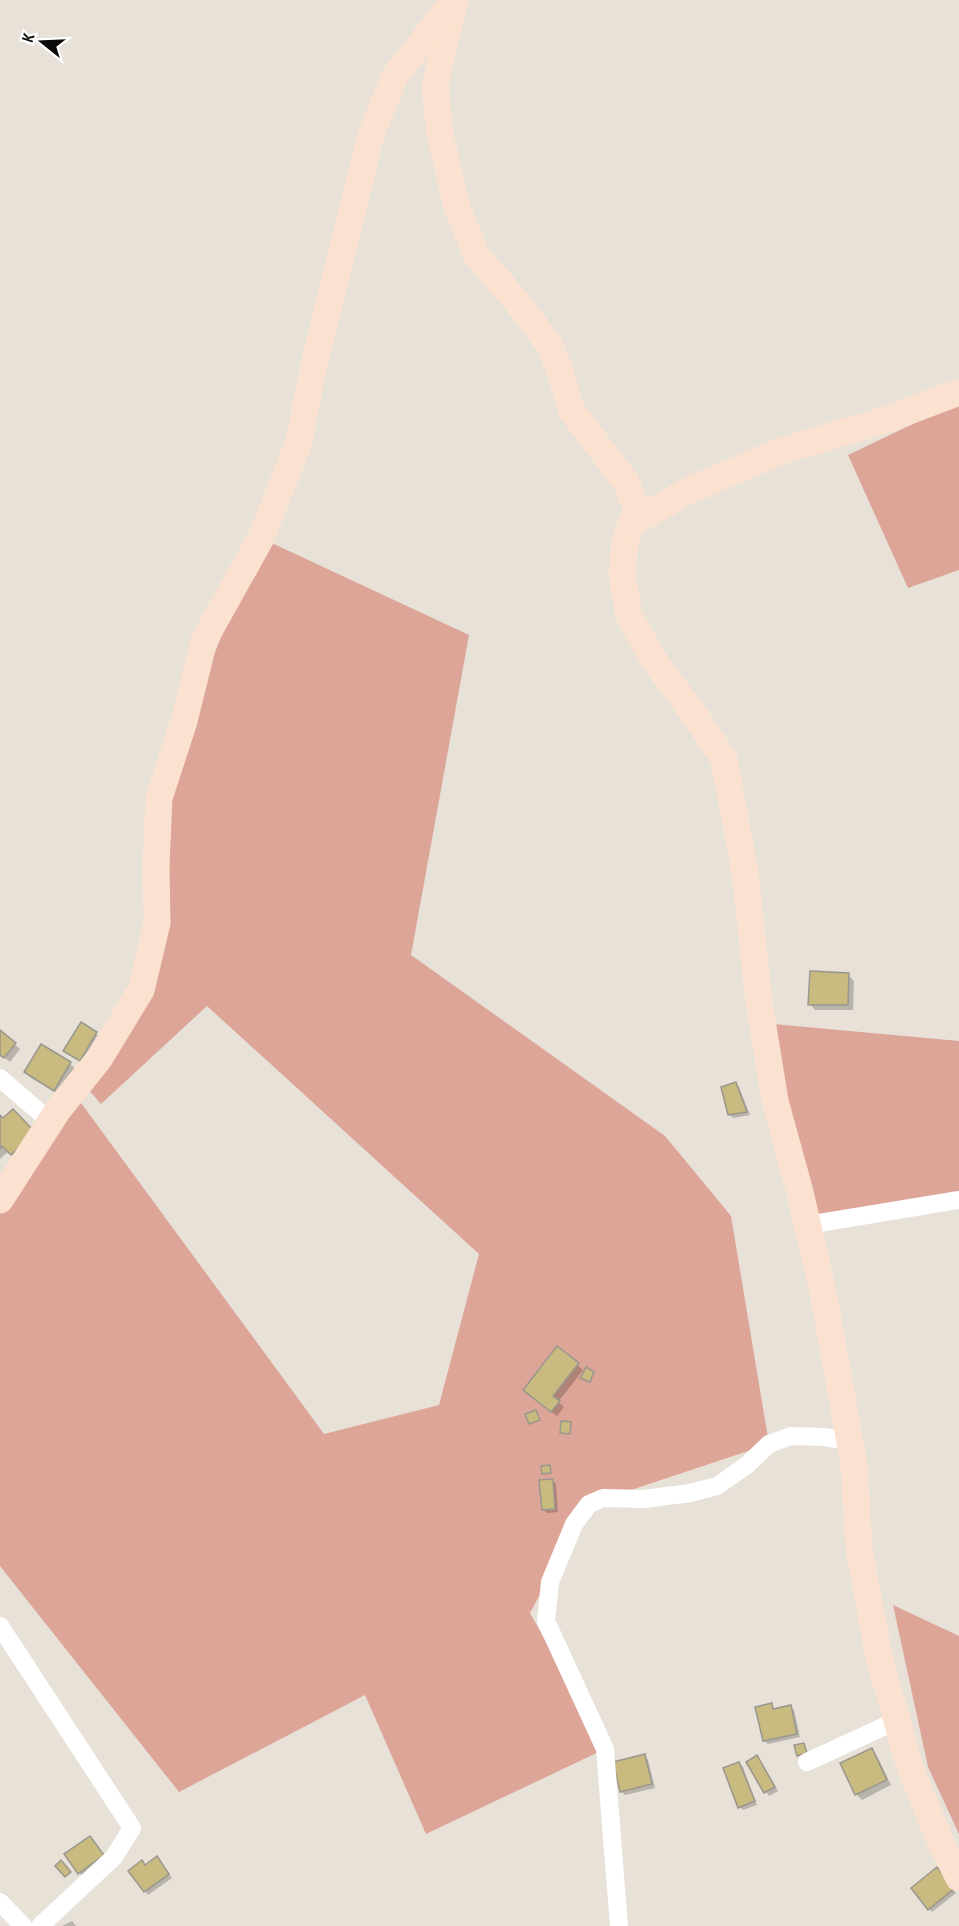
<svg xmlns="http://www.w3.org/2000/svg" width="959" height="1926" viewBox="0 0 959 1926" font-family="'PT Sans Narrow',sans-serif">
	<style>
		.green { fill: #dda498 }
		.shadow { fill: #0003 }
		.building { fill: #c9ba7f; stroke: #99978e; stroke-width: 1.5 }
		.lines { fill: none; stroke-linecap: round; stroke-linejoin: round }
		.street { stroke: #fff; stroke-width: 18 }
		.secondary { stroke: #fbe2d0; stroke-width: 27 }
	</style>
	<rect width="100%" height="100%" fill="#e7e1d8"/>
	<!-- green -->
	<g class="green">
		<polygon points="959,402 959,570 908,588 848,455"/>
		<polygon points="261,538 469,635 411,955 665,1136 731,1216 769,1444 589,1504 530,1613 605,1749 426,1834 365,1695 179,1792 0,1566 0,1204 73,1092 324,1434 439,1405 479,1254 207,1006 101,1104 81,1081 153,939 172,759"/>
		<polygon points="762,1023 959,1041 959,1200 807,1225"/>
		<polygon points="893,1605 959,1636 959,1834 928,1767"/>
	</g>
	<!-- shadow -->
	<g class="shadow">
		<polygon points="848,975 854,981 853,1010 815,1010 810,1004"/>
		<polygon points="81,1024 100,1037 84,1063 69,1054"/>
		<polygon points="0,1032 20,1049 10,1062 0,1054"/>
		<polygon points="41,1046 70,1064 76,1069 60,1095 31,1078 25,1072"/>
		<polygon points="736,1083 739,1087 750,1115 733,1118 729,1114"/>
		<polygon points="13,1111 18,1160 9,1151 0,1159 0,1117 3,1120"/>
		<polygon points="578,1365 583,1370 558,1402 564,1407 557,1416 530,1396"/>
		<polygon points="552,1480 556,1484 558,1512 547,1513 543,1509"/>
		<polygon points="772,1705 776,1710 791,1707 794,1710 800,1737 768,1744 764,1741"/>
		<polygon points="872,1750 877,1756 891,1785 862,1800 856,1794"/>
		<polygon points="645,1756 648,1760 655,1788 625,1795 621,1791"/>
		<polygon points="760,1761 778,1791 769,1796 748,1762"/>
		<polygon points="739,1763 743,1767 757,1805 743,1810 740,1807"/>
		<polygon points="66,1855 107,1859 83,1877"/>
		<polygon points="142,1862 146,1866 160,1862 172,1878 148,1895 130,1871"/>
		<polygon points="940,1873 956,1893 932,1912 929,1909"/>
		<polygon points="72,1921 76,1926 62,1926"/>
	</g>
	<!-- building -->
	<g class="building">
		<polygon points="810,971 849,973 848,1005 808,1005"/>
		<polygon points="81,1022 97,1032 80,1061 63,1051"/>
		<polygon points="0,1030 16,1043 4,1058 0,1055"/>
		<polygon points="41,1044 71,1062 54,1091 24,1072"/>
		<polygon points="736,1082 747,1112 728,1115 721,1087"/>
		<polygon points="13,1109 35,1132 11,1155 2,1146 0,1149 0,1115 3,1118"/>
		<polygon points="557,1346 579,1363 553,1396 560,1401 551,1412 523,1390"/>
		<polygon points="586,1367 594,1372 590,1382 580,1378"/>
		<polygon points="536,1410 540,1420 529,1424 525,1414"/>
		<polygon points="561,1421 571,1422 570,1434 560,1433"/>
		<polygon points="550,1465 551,1473 542,1474 541,1466"/>
		<polygon points="553,1479 555,1509 542,1510 539,1480"/>
		<polygon points="772,1703 773,1709 791,1705 797,1734 763,1741 755,1707"/>
		<polygon points="804,1743 807,1753 797,1756 794,1745"/>
		<polygon points="872,1748 887,1780 855,1795 840,1763"/>
		<polygon points="645,1754 652,1784 620,1792 613,1762"/>
		<polygon points="757,1755 775,1787 764,1793 746,1762"/>
		<polygon points="739,1762 755,1801 738,1808 723,1768"/>
		<polygon points="90,1836 104,1855 78,1874 64,1854"/>
		<polygon points="157,1856 169,1874 144,1892 128,1871 142,1860 145,1865"/>
		<polygon points="61,1860 71,1872 65,1877 55,1866"/>
		<polygon points="937,1867 954,1889 928,1910 911,1888"/>
	</g>
	<g class="lines">
		<!-- street -->
		<g class="street">
			<polyline points="0,1078 51,1122"/>
			<polyline points="807,1225 959,1200"/>
			<polyline points="0,1626 132,1828 114,1857 40,1926"/>
			<polyline points="807,1762 896,1721"/>
			<polyline points="0,1902 23,1926"/>
			<polyline points="619,1926 605,1749 546,1621 550,1582 574,1524 589,1504 603,1498 644,1499 690,1493 717,1486 747,1465 769,1444 791,1436 824,1437 850,1441"/>
		</g>
		<!-- secondary -->
		<g class="secondary">
			<polyline points="455,0 435,85 440,135 458,210 477,256 517,302 549,344 560,370 571,410 626,482 637,510 625,540 622,575 629,615 651,656 696,717 724,759 745,872 759,1002 775,1101 800,1192 824,1297 854,1465 859,1548 879,1657 910,1767 941,1843 959,1878"/>
			<polyline points="631,524 688,491 781,451 882,421 959,392"/>
			<polyline points="0,1200 58,1110 99,1059 141,990 157,923 156,866 159,798 184,721 204,640 261,538 299,442 311,379 370,137 395,76 449,7"/>
		</g>
	</g>
	<!-- north arrow -->
	<g transform="translate(42 42) rotate(288)" stroke="#ffffff" stroke-width="4.5" paint-order="stroke">
	<path d="M0-4.5L10 22L0 15L-10 22Z" fill="#0d0b09"/>
	<text y="-9" font-size="16" font-weight="bold" text-anchor="middle" fill="#0d0b09">K</text>
	</g>
</svg>
